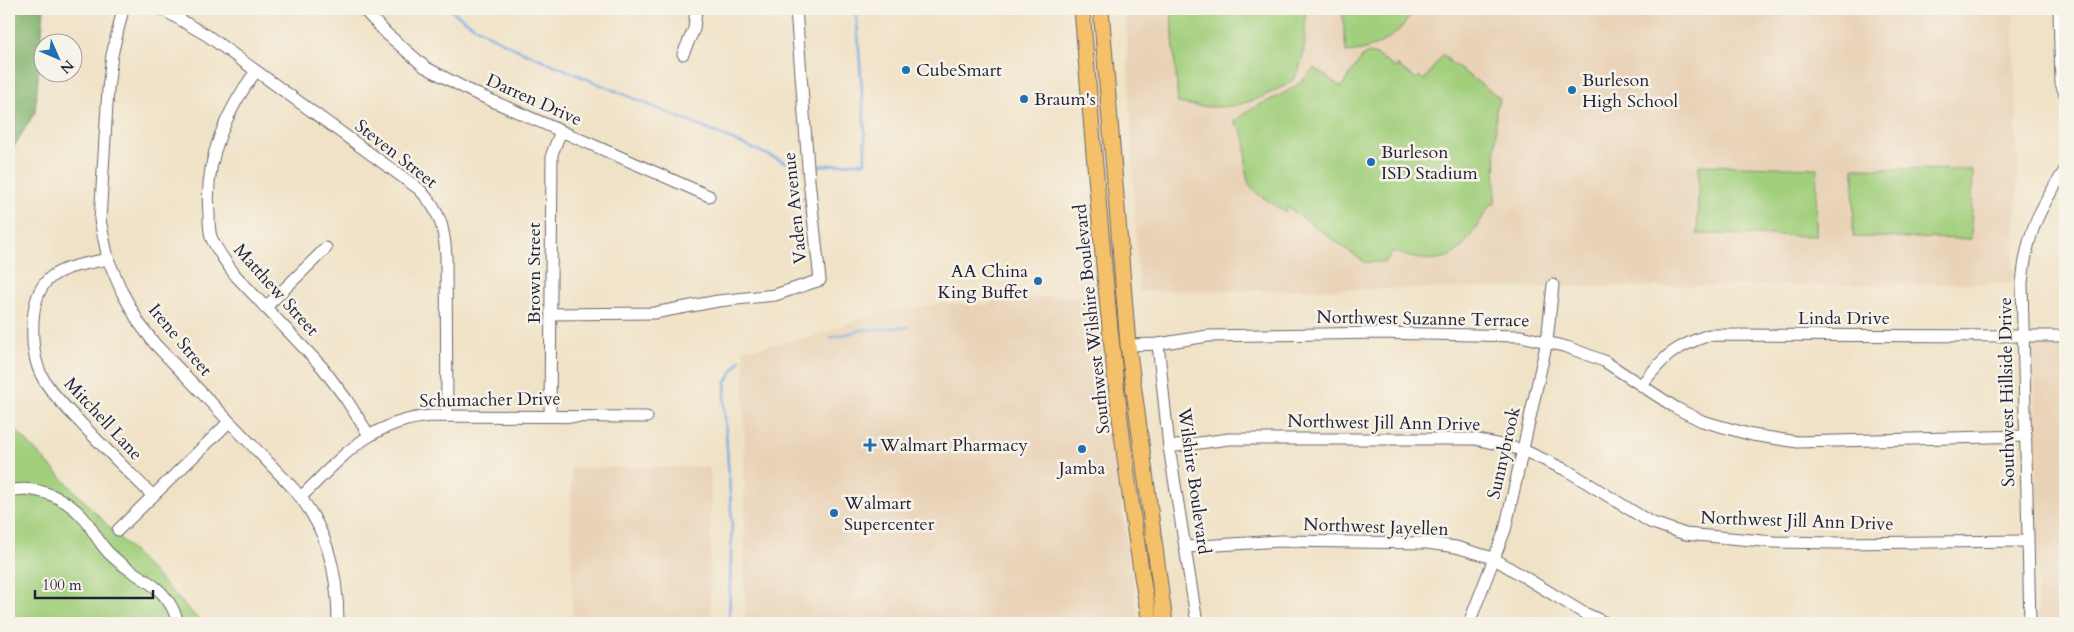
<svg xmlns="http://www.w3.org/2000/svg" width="2074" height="632" viewBox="0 0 2074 632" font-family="Cardo,serif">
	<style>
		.built { fill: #e9d3b7 }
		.green { fill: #a1cf7c; stroke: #62785c }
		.forest { fill: #80b26c; stroke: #516a54 }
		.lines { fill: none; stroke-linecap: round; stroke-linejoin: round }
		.stream { stroke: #7aabe5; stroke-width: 2.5 }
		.minor-casing { stroke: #6a656c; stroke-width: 13 }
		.major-casing { stroke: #6a656c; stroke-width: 17 }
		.minor { stroke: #fff; stroke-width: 11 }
		.major { stroke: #f4c16a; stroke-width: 15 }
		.poi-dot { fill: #1f6fb2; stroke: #f7f3e8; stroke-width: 2 }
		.labels { text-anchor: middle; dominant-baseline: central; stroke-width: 5; stroke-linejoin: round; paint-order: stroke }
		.poi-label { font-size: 18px; fill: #22223b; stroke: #f7f3e8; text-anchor: start }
		.street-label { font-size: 18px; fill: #22223b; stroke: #f7f3e8 }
	</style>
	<rect width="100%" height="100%" fill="#f7f3e8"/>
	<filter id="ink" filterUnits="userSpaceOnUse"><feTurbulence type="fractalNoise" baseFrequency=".02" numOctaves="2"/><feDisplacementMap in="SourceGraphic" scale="10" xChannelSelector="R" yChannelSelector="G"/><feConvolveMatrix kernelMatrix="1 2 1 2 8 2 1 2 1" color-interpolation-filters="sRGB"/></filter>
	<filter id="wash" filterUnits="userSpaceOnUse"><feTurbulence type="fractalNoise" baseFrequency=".0096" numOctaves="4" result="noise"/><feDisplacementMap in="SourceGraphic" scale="20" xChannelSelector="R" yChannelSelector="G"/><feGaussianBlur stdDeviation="1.12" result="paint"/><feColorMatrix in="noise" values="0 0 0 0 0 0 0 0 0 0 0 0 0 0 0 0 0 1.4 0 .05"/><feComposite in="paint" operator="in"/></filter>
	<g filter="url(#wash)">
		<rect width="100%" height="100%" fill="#f0e2c6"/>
		<!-- built -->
		<g class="built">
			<polygon points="1125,9 2013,9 2018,172 2012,283 1139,291"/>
			<polygon points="1099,295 1103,381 1139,623 745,623 744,350 809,338 872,315 944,303 987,305 997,299"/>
			<polygon points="2065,343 2065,623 2038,623 2034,344"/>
			<polygon points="709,467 711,474 710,623 572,623 571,468"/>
		</g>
		<!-- green -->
		<g class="green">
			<path d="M1171,9H1305C1306,28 1306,68 1291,82C1286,86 1279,88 1274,91C1239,109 1216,110 1178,103Z"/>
			<path d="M1342,9H1414C1399,37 1377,50 1346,52Z"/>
			<path d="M1369,53L1377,55L1395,68L1397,65L1416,79L1419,76L1424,80L1443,54L1449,61L1500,98L1496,108L1495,204H1491C1481,219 1470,241 1456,252C1440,265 1410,259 1393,251L1385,262H1364L1288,207L1285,212C1274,204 1257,196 1250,185C1239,166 1255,138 1234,122C1260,97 1288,101 1314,68L1341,87L1363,56Z"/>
			<polygon points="1699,165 1817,168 1816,236 1697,234"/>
			<polygon points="1854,168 1973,170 1971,239 1853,237"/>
			<polygon points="9,423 202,623 9,623"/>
		</g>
		<!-- forest -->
		<polygon class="forest" points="9,9 44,9 35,112 9,155"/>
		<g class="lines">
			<!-- stream -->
			<g class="stream">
				<polyline points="449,9 478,29 516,49 799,168"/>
				<polyline points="818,166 865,162 865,132 856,9"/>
				<polyline points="831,338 862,330 908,327"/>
				<polyline points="729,623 732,523 724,403 726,382 740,360"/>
			</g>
		</g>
	</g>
	<g filter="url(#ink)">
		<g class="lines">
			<!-- minor casing -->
			<g class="minor-casing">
				<g id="minor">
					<path d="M123,9L112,55L108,89L100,220L108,259L122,292L139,323L155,344L292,487C327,526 338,572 338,623"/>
					<path d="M162,9L208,36L419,189C440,211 444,226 446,256L447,416"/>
					<polyline points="363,9 387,34 425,67 472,92 709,196"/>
					<polyline points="2059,9 2061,83 2065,94"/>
					<polyline points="683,54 694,29 696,9"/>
					<path d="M256,71C225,113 204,160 209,214C209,221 209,230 211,237C217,251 227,264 236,276L322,367L346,399L369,435"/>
					<path d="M108,259C65,268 36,269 33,321C32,341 33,362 44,380C53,395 66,408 78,420C102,446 128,471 153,496"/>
					<polyline points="265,308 326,248"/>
					<polyline points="551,314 654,313 718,301 775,295 820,280 809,180 796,9"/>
					<polyline points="1158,344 1169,447 1197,623"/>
					<polyline points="1128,345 1158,344 1208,336 1379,333 1521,336 1567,347 1604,361 1676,408 1702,421 1752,435 1798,442 2026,436"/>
					<path d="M1641,385C1666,355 1672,348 1709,335L2065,336"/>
					<polyline points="550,416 552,154 561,131"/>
					<polyline points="1169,447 1229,439 1475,439 1523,450 1568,471 1650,522 1685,534 1774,542 1839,543 2027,541"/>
					<path d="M9,491C38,484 69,499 87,522C95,534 101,547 112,556C138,581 167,582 178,623"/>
					<path d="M301,497C342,457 370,421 431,416L647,417"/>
					<polyline points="118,530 229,422"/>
					<polyline points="1186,547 1280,541 1427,543 1456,547 1493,558 1582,612 1606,623"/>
					<polyline points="1469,623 1505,530 1547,341 1553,285"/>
					<path d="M2030,623L2022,283C2027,233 2038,211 2065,170"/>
				</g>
			</g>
			<!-- major casing -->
			<g class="major-casing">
				<g id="major">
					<path d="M1082,9C1099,214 1114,420 1150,623"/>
					<polyline points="1101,9 1128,345 1165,623"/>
				</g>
			</g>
			<!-- minor -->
			<use href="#minor" class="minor"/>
			<!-- major -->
			<use href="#major" class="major"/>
		</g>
	</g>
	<!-- markers -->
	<g class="poi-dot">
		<circle cx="906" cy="70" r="5"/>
		<circle cx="1572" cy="90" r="5"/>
		<circle cx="1024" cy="99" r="5"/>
		<circle cx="1371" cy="162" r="5"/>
		<circle cx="1038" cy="281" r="5"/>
		<path d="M867.5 437.5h5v5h5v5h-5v5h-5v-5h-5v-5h5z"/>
		<circle cx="1082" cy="449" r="5"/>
		<circle cx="834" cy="513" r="5"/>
	</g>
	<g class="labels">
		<!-- poi labels -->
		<g class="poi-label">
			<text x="916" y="70">CubeSmart</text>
			<text x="1582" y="80">Burleson<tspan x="1582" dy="21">High School</tspan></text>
			<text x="1034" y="99">Braum's</text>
			<text x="1381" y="152">Burleson<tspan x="1381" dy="21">ISD Stadium</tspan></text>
			<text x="1028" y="271" text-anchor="end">AA China<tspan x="1028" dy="21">King Buffet</tspan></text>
			<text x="880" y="445">Walmart Pharmacy</text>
			<text x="1082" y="468" text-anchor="middle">Jamba</text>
			<text x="844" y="503">Walmart<tspan x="844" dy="21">Supercenter</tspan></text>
		</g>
		<!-- street labels -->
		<g class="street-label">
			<text transform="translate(534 100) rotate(24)">Darren Drive</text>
			<text transform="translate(396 154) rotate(38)">Steven Street</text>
			<text transform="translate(795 208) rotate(-96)">Vaden Avenue</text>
			<text transform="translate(534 273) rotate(-90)">Brown Street</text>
			<text transform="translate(276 290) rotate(48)">Matthew Street</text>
			<text x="1844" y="318">Linda Drive</text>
			<text transform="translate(1092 319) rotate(-96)">Southwest Wilshire Boulevard</text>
			<text transform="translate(1423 319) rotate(1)">Northwest Suzanne Terrace</text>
			<text transform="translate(180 340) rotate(50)">Irene Street</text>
			<text transform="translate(2007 392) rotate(-91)">Southwest Hillside Drive</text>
			<text transform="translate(490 400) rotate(-1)">Schumacher Drive</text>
			<text transform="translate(103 419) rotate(47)">Mitchell Lane</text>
			<text transform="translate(1384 423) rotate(1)">Northwest Jill Ann Drive</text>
			<text transform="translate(1504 453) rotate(-77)">Sunnybrook</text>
			<text transform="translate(1194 481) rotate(82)">Wilshire Boulevard</text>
			<text transform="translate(1797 521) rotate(2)">Northwest Jill Ann Drive</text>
			<text transform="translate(1376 527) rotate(2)">Northwest Jayellen</text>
		</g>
	</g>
	<!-- margin -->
	<rect width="2074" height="632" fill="none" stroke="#f7f3e8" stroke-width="30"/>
	<!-- north arrow -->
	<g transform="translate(58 58) rotate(135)"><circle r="24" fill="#f7f3e8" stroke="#a29fa3"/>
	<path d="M0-4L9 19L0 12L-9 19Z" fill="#1f6fb2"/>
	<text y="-8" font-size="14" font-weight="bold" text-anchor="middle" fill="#22223b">N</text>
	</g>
	<!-- scale -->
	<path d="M35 590v8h118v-8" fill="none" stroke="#22223b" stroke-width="2.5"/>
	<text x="42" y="590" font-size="15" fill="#22223b" stroke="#f7f3e8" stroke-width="4" paint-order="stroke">100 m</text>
</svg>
